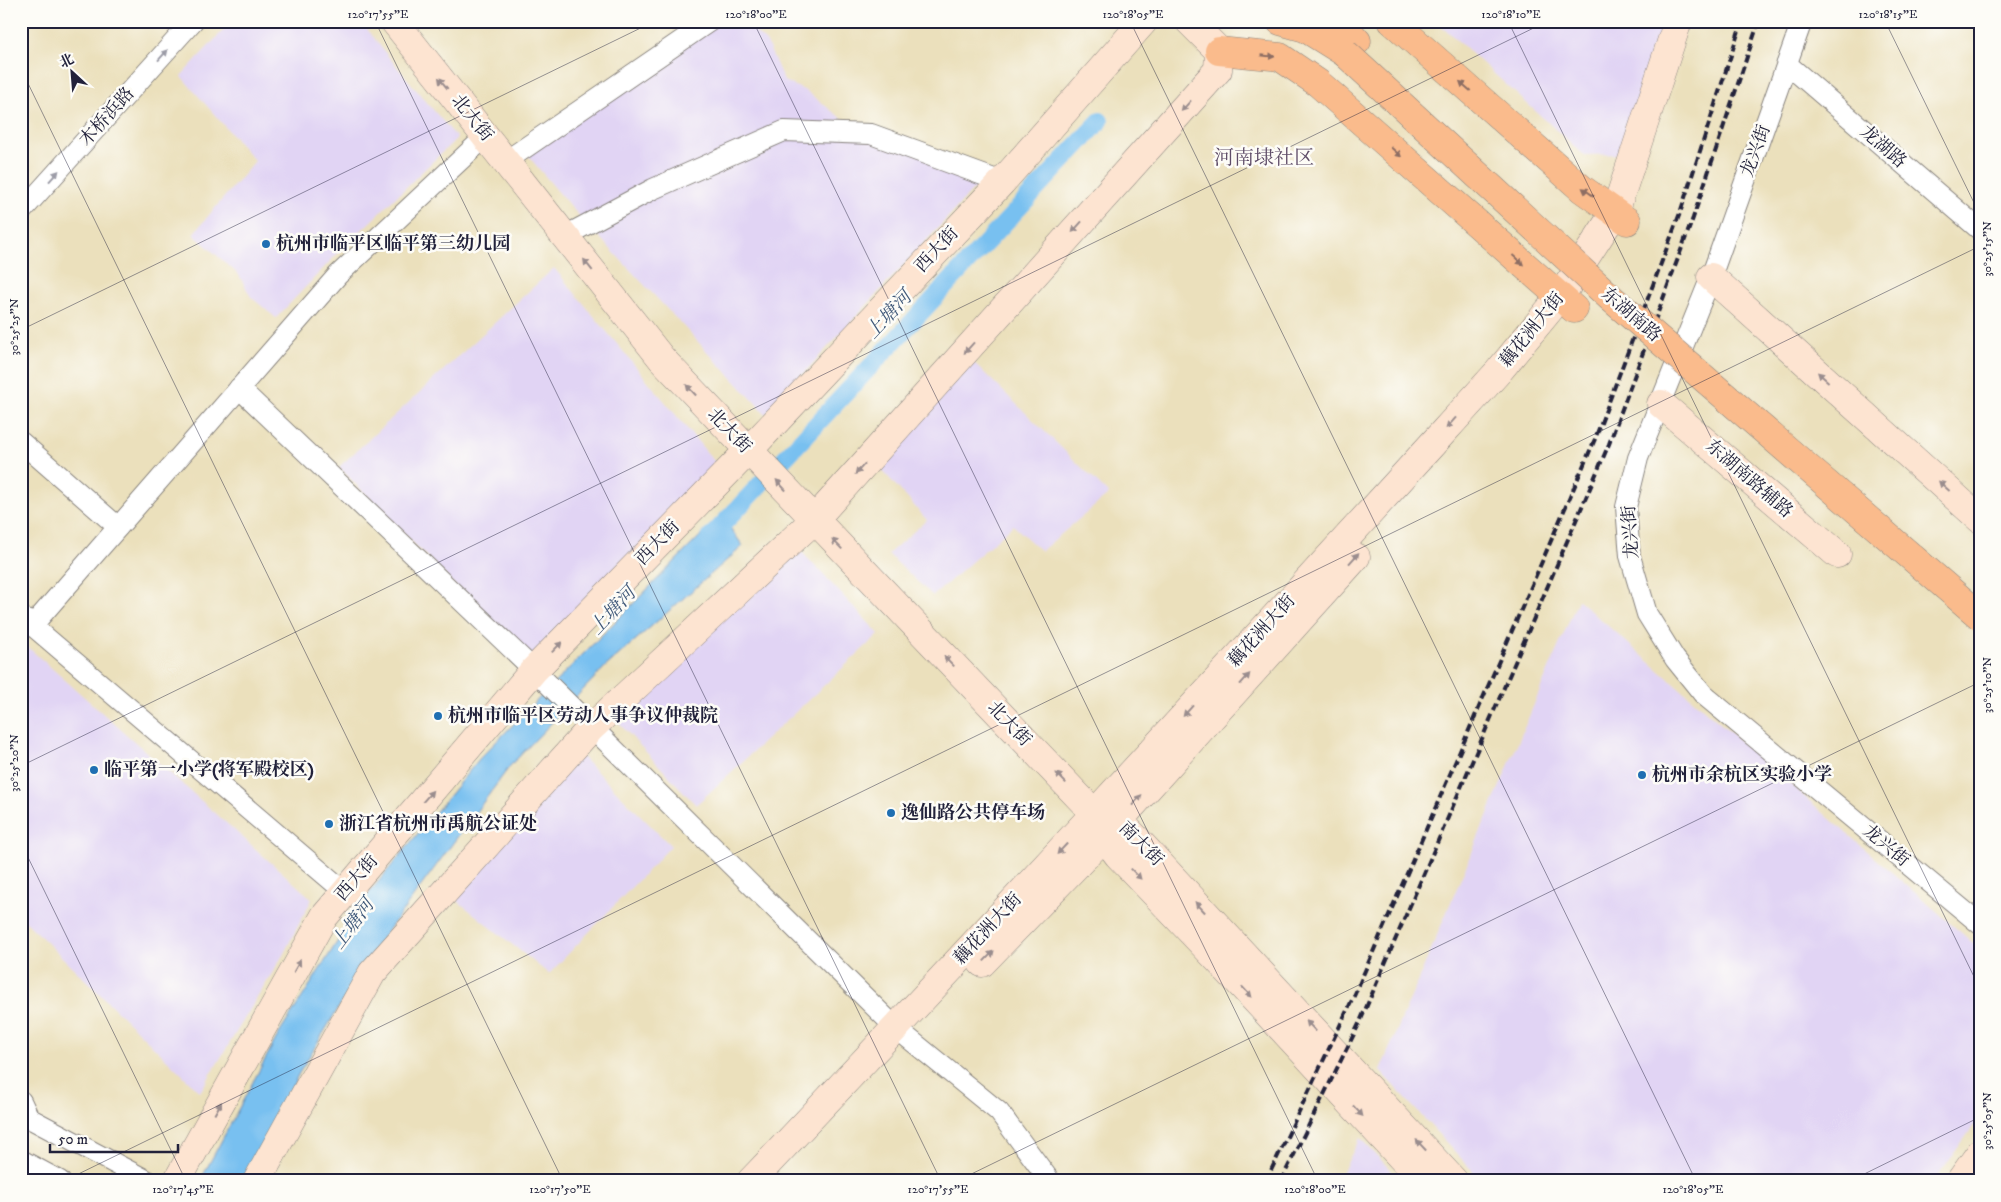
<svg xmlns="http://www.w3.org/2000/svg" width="2001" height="1202" viewBox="0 0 2001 1202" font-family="'IM FELL DW Pica','Noto Serif SC',serif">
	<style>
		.built { fill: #e1d4f4 }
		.water { fill: #78c0f0; stroke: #4d7196 }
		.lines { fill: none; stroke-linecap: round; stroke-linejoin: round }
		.canal { stroke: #78c0f0; stroke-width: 18 }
		.street-casing { stroke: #86817c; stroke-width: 22 }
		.secondary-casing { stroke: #86817c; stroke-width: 29 }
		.primary-casing { stroke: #86817c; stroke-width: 29 }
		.street { stroke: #fff; stroke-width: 20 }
		.secondary { stroke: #fde4d1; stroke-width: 28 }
		.primary { stroke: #fabb8c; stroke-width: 28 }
		.rail { stroke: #22223b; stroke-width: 4; stroke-dasharray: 8 4; stroke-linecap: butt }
		.primary-bridge-casing { stroke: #86817c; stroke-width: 29; stroke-linecap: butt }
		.primary-bridge { stroke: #fabb8c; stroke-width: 28 }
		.oneway { fill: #9c9ca7 }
		.oneway2 { fill: #8e6e64 }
		.oneway3 { fill: #9a8d8e }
		.ticks { fill: none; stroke: #22223b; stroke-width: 1; stroke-opacity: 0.45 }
		.poi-dot { fill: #1f6fb2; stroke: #fdfcf7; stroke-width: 2 }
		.labels { text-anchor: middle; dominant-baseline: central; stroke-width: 5; stroke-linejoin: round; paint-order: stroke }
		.street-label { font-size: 18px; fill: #22223b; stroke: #fdfcf7 }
		.poi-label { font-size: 18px; font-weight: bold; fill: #22223b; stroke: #fdfcf7; text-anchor: start }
		.water-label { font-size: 19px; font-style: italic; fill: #40597a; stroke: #fdfcf7 }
		.quarter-label { font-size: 20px; fill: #5f4d68; stroke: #fdfcf7 }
		.neatline { fill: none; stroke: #22223b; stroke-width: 2 }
		.ticks-label { font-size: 12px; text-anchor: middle; fill: #22223b }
	</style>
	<rect width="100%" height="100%" fill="#fdfcf7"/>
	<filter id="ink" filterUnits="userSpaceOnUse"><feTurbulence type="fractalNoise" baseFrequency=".02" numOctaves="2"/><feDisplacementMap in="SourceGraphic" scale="10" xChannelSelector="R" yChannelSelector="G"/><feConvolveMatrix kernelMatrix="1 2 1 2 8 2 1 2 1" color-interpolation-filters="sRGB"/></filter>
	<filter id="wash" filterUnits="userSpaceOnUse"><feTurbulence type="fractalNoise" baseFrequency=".0096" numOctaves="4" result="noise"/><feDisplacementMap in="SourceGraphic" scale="20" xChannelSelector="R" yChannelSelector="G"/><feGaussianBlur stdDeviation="1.12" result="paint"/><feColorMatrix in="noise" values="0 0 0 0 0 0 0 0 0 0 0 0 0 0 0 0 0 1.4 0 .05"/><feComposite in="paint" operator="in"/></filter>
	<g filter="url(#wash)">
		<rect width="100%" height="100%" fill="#ebe0bc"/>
		<!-- built -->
		<g class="built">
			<polygon points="232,21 361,21 387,55 457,138 338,253 276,318 251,297 239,275 193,234 255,161 181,76"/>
			<polygon points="705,21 744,21 767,43 784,81 806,91 854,128 985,177 766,414 571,207 520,146"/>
			<polygon points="1436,21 1672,21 1622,154 1584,155"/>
			<polygon points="554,268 719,467 529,661 339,467"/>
			<polygon points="969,358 1109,494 1041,551 1013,525 933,596 888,554 927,520 881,469"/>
			<polygon points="797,547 879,634 696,805 614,718"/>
			<polygon points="1578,600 1980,949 1980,1117 1934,1181 1482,1181 1380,1071"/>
			<polygon points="21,641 312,899 283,955 200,1092 21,917"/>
			<polygon points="575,750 671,846 549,974 449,894"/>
			<polygon points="1360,1138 1401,1181 1338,1181"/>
		</g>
		<!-- water -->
		<polygon class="water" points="721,515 743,546 605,667 510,766 373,951 298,1075 245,1181 200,1181 277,1037 365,898 480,758"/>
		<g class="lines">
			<!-- canal -->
			<polyline class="canal" points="709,539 1100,121"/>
		</g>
	</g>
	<g filter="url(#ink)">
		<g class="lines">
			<!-- street casing -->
			<g class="street-casing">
				<g id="street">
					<polyline points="1802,21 1711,277 1638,458 1626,507 1630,556 1647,614 1675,659 1704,695 1980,924"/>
					<polyline points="1787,64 1980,230"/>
					<polyline points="506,161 710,21"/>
					<polyline points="21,212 193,21"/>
					<polyline points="565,236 653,189 784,131 871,134 1002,182"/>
					<polyline points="239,388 534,670 896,1028 999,1112 1050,1181"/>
					<polyline points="21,442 118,527"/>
					<polyline points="21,616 345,892"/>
					<polyline points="32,626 338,275 486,136"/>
					<polyline points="21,1101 29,1118 148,1181"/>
					<polyline points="21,1160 60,1181"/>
				</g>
			</g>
			<!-- secondary casing -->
			<g class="secondary-casing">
				<g id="secondary">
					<polyline points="394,21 662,359 1095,814 1104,837 1118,855 1219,961 1423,1181"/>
					<polyline points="1711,277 1980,519"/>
					<polyline points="1661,404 1837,554"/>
					<polyline points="1101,815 1119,820 1454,1181"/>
					<polyline points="982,963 1104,837 1356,557"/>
					<polyline points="177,1181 324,917 534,670 749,450 1002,182 1144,21"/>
					<polyline points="257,1181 372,973 591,728 814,520 1218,70 1219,51 1189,21"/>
					<path d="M751,1181C1004,915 1251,643 1498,372L1560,297L1615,212L1678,21"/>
					<polyline points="1960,1181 1980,1153"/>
				</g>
			</g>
			<!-- primary casing -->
			<g class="primary-casing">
				<g id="primary">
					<polyline points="1280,21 1305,28 1345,53"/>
					<polyline points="1339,21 1357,41"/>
					<polyline points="1392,21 1582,189 1627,221"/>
					<polyline points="1219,51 1280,57 1318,83 1574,309"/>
				</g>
			</g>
			<!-- street -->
			<use href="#street" class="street"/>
			<!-- secondary -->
			<use href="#secondary" class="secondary"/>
			<!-- primary -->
			<use href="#primary" class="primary"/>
			<!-- rail -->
			<g class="rail">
				<polyline points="1266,1181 1354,996 1595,439 1680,213 1742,21"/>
				<polyline points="1281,1181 1359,1024 1609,444 1693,218 1759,21"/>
			</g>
			<!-- primary-bridge casing -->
			<g class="primary-bridge-casing">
				<polyline id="primary-bridge" points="1345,53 1612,299 1980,616"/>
			</g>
			<!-- primary-bridge -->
			<use href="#primary-bridge" class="primary-bridge"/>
		</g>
		<!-- one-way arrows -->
		<defs><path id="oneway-solid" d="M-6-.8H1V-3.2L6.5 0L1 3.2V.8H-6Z" transform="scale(1.25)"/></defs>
		<g class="oneway">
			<use href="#oneway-solid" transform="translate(163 55) rotate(-48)"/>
			<use href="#oneway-solid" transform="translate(54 176) rotate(-48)"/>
		</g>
		<g class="oneway2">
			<use href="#oneway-solid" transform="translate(1268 56) rotate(6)"/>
			<use href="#oneway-solid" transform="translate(1465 86) rotate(-139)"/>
			<use href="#oneway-solid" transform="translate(1396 152) rotate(42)"/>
			<use href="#oneway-solid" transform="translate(1588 192) rotate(-144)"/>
			<use href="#oneway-solid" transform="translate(1518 260) rotate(42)"/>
		</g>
		<g class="oneway3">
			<use href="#oneway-solid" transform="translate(443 83) rotate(-129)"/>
			<use href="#oneway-solid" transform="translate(1186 106) rotate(132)"/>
			<use href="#oneway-solid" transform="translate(1077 227) rotate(132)"/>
			<use href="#oneway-solid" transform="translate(588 265) rotate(-128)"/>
			<use href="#oneway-solid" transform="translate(969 348) rotate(132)"/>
			<use href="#oneway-solid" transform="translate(1823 377) rotate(-138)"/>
			<use href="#oneway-solid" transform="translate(691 390) rotate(-133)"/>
			<use href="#oneway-solid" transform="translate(1451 423) rotate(132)"/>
			<use href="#oneway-solid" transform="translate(860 469) rotate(132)"/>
			<use href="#oneway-solid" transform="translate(781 485) rotate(-133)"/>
			<use href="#oneway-solid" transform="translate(1944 486) rotate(-138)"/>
			<use href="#oneway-solid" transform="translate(837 544) rotate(-134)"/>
			<use href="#oneway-solid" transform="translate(1354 558) rotate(-48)"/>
			<use href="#oneway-solid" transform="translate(557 647) rotate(-46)"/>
			<use href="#oneway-solid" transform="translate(949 661) rotate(-134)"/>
			<use href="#oneway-solid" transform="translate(1245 679) rotate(-48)"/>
			<use href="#oneway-solid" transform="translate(1188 711) rotate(132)"/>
			<use href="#oneway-solid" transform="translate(1061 778) rotate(-134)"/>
			<use href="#oneway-solid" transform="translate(428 796) rotate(-49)"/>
			<use href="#oneway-solid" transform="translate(1137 800) rotate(-48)"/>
			<use href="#oneway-solid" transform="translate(1062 849) rotate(133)"/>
			<use href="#oneway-solid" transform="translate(1136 874) rotate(46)"/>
			<use href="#oneway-solid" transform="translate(1200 907) rotate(-133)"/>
			<use href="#oneway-solid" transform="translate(989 956) rotate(-46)"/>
			<use href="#oneway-solid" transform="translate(297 966) rotate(-61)"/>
			<use href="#oneway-solid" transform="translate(1247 992) rotate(47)"/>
			<use href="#oneway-solid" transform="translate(1311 1026) rotate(-133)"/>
			<use href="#oneway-solid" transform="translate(218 1108) rotate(-61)"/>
			<use href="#oneway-solid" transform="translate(1358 1111) rotate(47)"/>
			<use href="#oneway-solid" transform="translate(1421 1145) rotate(-133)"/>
		</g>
	</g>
	<!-- ticks -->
	<path class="ticks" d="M375,21L941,1181M753,21L1318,1181M1130,21L1696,1181M1508,21L1980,989M1885,21L1980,215M21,69L563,1181M21,330L655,21M21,766L1548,21M21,843L186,1181M64,1181L1980,246M957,1181L1980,682M1850,1181L1980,1117"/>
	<!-- markers -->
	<g class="poi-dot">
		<circle cx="266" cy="244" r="5"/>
		<circle cx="438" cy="716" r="5"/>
		<circle cx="94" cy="770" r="5"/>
		<circle cx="1642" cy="775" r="5"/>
		<circle cx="891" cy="813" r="5"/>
		<circle cx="329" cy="824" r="5"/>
	</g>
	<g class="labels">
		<!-- street labels -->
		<g class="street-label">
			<text transform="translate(107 117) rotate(-48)">木桥浜路</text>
			<text transform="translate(472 118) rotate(51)">北大街</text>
			<text transform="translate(1883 147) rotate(41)">龙湖路</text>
			<text transform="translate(1756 151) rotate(-70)">龙兴街</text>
			<text transform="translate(937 250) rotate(-47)">西大街</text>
			<text transform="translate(1631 315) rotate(41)">东湖南路</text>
			<text transform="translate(1532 330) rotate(-51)">藕花洲大街</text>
			<text transform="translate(729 431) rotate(46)">北大街</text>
			<text transform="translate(1749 479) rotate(41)">东湖南路辅路</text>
			<text transform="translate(1631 532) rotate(-94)">龙兴街</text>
			<text transform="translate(658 543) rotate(-46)">西大街</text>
			<text transform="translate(1262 631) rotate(-48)">藕花洲大街</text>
			<text transform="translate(1009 724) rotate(46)">北大街</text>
			<text transform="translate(1141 844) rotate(45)">南大街</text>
			<text transform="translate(1886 846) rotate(40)">龙兴街</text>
			<text transform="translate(357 878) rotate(-49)">西大街</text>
			<text transform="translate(988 929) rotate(-47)">藕花洲大街</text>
		</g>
		<!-- poi labels -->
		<g class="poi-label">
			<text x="276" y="244">杭州市临平区临平第三幼儿园</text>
			<text x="448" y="716">杭州市临平区劳动人事争议仲裁院</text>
			<text x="104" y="770">临平第一小学(将军殿校区)</text>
			<text x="1652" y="775">杭州市余杭区实验小学</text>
			<text x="901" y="813">逸仙路公共停车场</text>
			<text x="339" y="824">浙江省杭州市禹航公证处</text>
		</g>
		<!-- water labels -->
		<g class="water-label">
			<text transform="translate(889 315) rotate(-47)">上塘河</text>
			<text transform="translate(613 611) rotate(-47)">上塘河</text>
			<text transform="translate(353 924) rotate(-53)">上塘河</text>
		</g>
		<!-- quarter labels -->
		<g class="quarter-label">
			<text x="1264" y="158">河南埭社区</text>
		</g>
	</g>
	<!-- margin -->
	<rect width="2001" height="1202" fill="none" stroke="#fdfcf7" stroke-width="55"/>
	<!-- north arrow -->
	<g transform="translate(72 72) rotate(334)" stroke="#fdfcf7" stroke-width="4" paint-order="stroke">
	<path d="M0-4L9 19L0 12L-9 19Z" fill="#22223b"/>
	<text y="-8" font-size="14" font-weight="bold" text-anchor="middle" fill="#22223b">北</text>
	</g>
	<!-- scale -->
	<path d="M50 1144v8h128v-8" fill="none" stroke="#22223b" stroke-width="2.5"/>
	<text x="58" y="1144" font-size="15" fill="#22223b" stroke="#fdfcf7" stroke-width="4" paint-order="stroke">50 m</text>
	<rect x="28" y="28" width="1946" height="1146" class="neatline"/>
	<g class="ticks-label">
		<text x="378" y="18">120°17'55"E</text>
		<text x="756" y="18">120°18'00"E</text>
		<text x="1133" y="18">120°18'05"E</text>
		<text x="1511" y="18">120°18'10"E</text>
		<text x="1888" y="18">120°18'15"E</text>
		<text transform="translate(1987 249) rotate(-90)" y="4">30°25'15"N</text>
		<text transform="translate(14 327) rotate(-90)" y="4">30°25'25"N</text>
		<text transform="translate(1987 685) rotate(-90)" y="4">30°25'10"N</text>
		<text transform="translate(14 763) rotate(-90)" y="4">30°25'20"N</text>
		<text transform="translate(1987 1121) rotate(-90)" y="4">30°25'05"N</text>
		<text x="183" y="1193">120°17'45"E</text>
		<text x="560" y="1193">120°17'50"E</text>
		<text x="938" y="1193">120°17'55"E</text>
		<text x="1315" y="1193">120°18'00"E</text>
		<text x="1693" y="1193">120°18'05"E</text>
	</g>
</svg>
